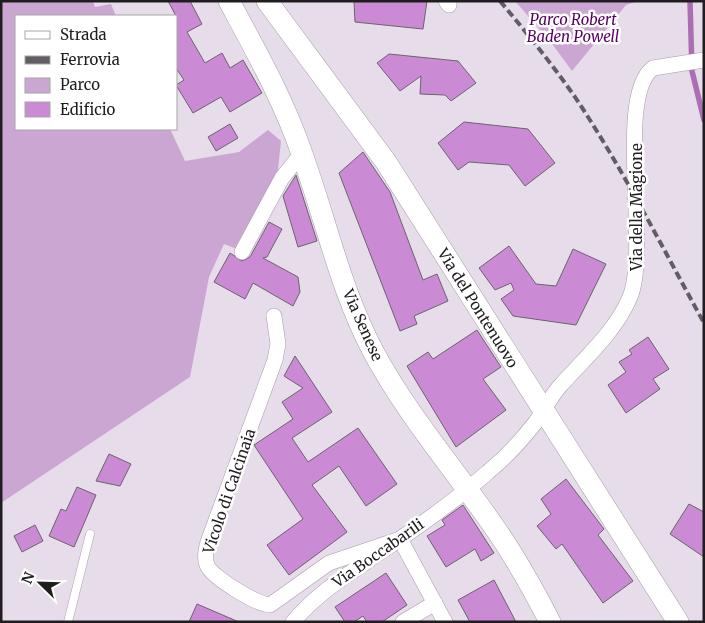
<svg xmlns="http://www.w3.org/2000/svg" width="705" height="623" viewBox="0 0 705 623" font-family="Merriweather,serif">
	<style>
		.green { fill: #cca6d2 }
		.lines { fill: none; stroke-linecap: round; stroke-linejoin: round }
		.stream { stroke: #ab6eb5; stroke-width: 5.5 }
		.building { fill: #ca8bd4; stroke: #6c636e }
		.service-casing { stroke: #a69ca7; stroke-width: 9 }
		.minor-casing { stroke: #a69ca7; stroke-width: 16 }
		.secondary-casing { stroke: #a69ca7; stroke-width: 22 }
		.service { stroke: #fff; stroke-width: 8 }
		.minor { stroke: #fff; stroke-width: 15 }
		.secondary { stroke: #fff; stroke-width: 21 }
		.rail { stroke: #625d64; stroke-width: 4; stroke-dasharray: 8 4; stroke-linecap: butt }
		.labels { text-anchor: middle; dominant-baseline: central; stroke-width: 5; stroke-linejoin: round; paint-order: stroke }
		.park-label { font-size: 15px; font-style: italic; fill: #550061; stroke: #fff }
		.street-label { font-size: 15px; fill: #201d21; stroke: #fff }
	</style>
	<rect width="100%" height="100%" fill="#e7dce9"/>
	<!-- green -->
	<g class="green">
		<polygon points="1,1 93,1 95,7 111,4 116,16 16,16 16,129 170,129 185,161 239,152 268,130 281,141 277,179 240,250 224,244 209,277 190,377 1,503"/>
		<polygon points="515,1 638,1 626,5 572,71 550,41"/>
	</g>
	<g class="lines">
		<!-- stream -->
		<polyline class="stream" points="690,1 692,71 704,120"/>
	</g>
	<!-- building -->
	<g class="building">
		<polygon points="168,1 190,1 202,24 187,32 205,63 222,53 230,68 243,60 262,93 230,112 221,97 193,113 176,85 184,80 176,68 176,16"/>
		<polygon points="354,1 427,1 423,29 355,22"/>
		<polygon points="389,54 458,61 476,83 451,101 445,95 420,94 421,76 400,91 377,63"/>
		<polygon points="464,122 528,129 555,163 525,186 509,165 469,162 458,170 438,143"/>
		<polygon points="230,124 238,138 216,151 208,137"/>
		<polygon points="363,152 390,192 423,280 437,274 448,301 414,316 417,324 400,331 339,173"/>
		<polygon points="296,175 317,241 298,247 283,196"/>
		<polygon points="269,222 282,229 267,257 263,258 298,277 300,292 293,306 253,283 245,299 214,282 230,253 242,261 250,257"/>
		<polygon points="509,246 536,284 556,286 573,249 606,264 576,325 513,316 501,299 514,290 511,283 495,290 479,268"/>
		<polygon points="477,330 501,367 483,379 506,410 456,447 407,366 428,352 433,359"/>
		<polygon points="648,337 669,369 653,379 660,389 626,413 608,385 626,372 619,362 632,354 629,350"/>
		<polygon points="295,356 332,412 292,438 308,462 358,428 397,484 366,506 339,466 312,485 347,532 289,575 267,545 303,519 254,445 293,419 282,402 303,388 284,376"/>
		<polygon points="109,454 131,464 120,486 96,481"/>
		<polygon points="566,479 604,529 598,535 633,581 603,603 562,544 556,549 537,526 551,514 541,499"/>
		<polygon points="77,487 96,495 74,547 49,536 61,509 66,511"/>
		<polygon points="689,504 704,512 704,557 670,534"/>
		<polygon points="463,505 494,553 481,561 475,549 446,567 427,536 445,525 442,520"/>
		<polygon points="35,525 43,541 22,552 14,536"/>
		<polygon points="386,573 407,605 382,622 367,622 363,616 354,622 345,622 335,607"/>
		<polygon points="494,580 516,622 470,622 458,600"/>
		<polygon points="197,604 239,622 189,622"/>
	</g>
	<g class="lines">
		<!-- service casing -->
		<g class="service-casing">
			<polyline id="service" points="68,622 90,534"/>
		</g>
		<!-- minor casing -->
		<g class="minor-casing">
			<g id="minor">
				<polyline points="446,1 449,5"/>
				<polyline points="242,252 282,178 302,153"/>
				<path d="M274,316L278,344L275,360L208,542C206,549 204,558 207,565C211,577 258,605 270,605L329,563L400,539L445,622"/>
				<path d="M293,622C318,592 350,573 382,551C418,527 455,501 488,472C505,458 521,441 535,423C544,411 550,397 560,386C585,358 616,331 630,297C650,249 615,96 653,68L704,60"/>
				<polyline points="403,622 435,603"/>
			</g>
		</g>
		<!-- secondary casing -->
		<g class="secondary-casing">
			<g id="secondary">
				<path d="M229,1C256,51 284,101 302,154C326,220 341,292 374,353C407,414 451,465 490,521C513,553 532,587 550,622"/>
				<polyline points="267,1 386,162 678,622"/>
			</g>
		</g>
		<!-- service -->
		<use href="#service" class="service"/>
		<!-- minor -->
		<use href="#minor" class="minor"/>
		<!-- secondary -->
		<use href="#secondary" class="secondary"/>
		<!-- rail -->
		<path class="rail" d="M500,1C526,32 552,64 575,97C623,169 662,247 704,323"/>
	</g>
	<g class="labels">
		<!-- park labels -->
		<g class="park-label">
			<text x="573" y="19">Parco Robert<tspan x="573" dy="17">Baden Powell</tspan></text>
		</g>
		<!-- street labels -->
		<g class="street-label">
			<text transform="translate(636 207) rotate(-90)">Via della Magione</text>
			<text transform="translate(478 308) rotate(58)">Via del Pontenuovo</text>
			<text transform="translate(363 325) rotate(66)">Via Senese</text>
			<text transform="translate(229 491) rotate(-71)">Vicolo di Calcinaia</text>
			<text transform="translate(378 553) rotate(-35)">Via Boccabarili</text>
		</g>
	</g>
	<!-- border -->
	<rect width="705" height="623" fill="none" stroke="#201d21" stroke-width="5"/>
	<!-- legend -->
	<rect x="15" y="15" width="162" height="115" fill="#ffffff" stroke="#a6a5a6"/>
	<rect x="25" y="31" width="25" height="8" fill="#ffffff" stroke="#a6a5a6"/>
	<text x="60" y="40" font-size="15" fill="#201d21">Strada</text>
	<rect x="25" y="56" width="25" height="8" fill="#625d64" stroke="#a6a5a6"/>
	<text x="60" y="65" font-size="15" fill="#201d21">Ferrovia</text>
	<rect x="25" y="78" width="25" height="15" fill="#cca6d2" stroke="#a6a5a6"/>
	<text x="60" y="90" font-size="15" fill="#201d21">Parco</text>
	<rect x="25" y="102" width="25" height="15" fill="#ca8bd4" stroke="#a6a5a6"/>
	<text x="60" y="115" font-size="15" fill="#201d21">Edificio</text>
	<!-- north arrow -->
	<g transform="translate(40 583) rotate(293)" stroke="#ffffff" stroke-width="4" paint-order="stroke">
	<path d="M0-4L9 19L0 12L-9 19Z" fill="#201d21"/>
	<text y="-8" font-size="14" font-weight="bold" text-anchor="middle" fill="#201d21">N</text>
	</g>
</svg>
